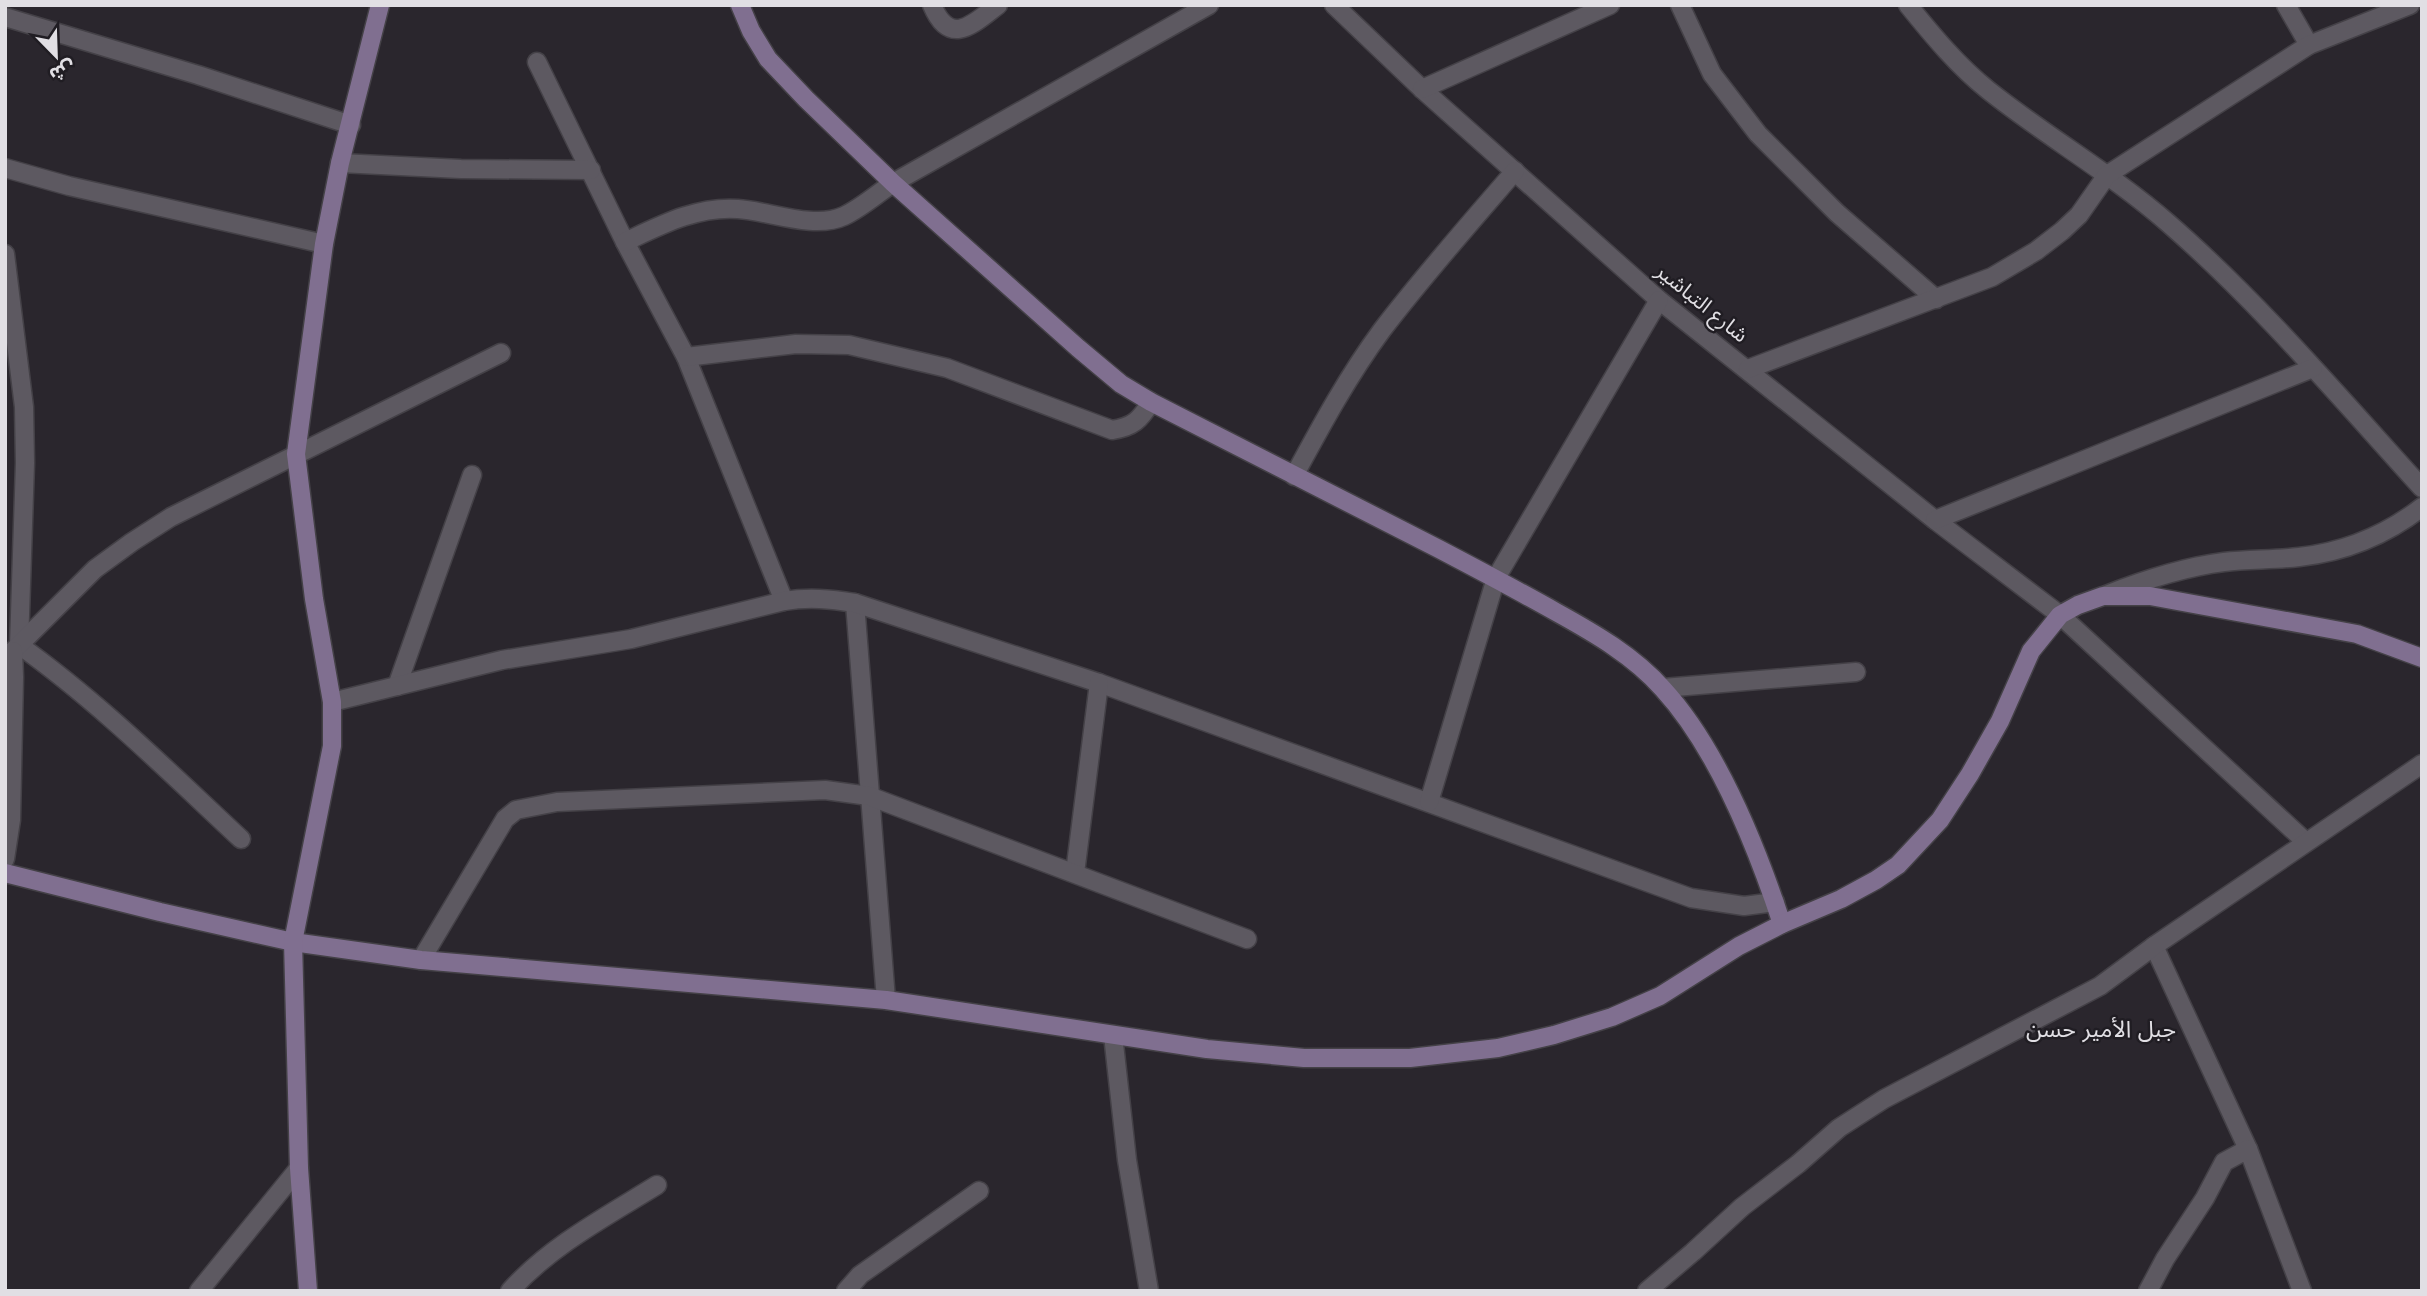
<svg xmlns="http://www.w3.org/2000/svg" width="2427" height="1296" viewBox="0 0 2427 1296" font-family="'Libre Baskerville','Noto Sans Arabic',serif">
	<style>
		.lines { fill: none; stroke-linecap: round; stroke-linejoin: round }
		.street-casing { stroke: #444147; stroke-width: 21 }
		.secondary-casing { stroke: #444147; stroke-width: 21 }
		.street { stroke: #5d5961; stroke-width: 18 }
		.secondary { stroke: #806f90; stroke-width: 18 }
		.labels { text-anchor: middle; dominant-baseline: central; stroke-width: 5; stroke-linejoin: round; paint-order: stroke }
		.street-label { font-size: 21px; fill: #e1dfe4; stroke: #201d23 }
		.neighbourhood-label { font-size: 23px; fill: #e1dfe4; stroke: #201d23 }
	</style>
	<rect width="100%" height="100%" fill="#2a262d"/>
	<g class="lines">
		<!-- street casing -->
		<g class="street-casing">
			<g id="street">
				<path d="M932,5C950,48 973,24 998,5"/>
				<polyline points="1334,5 1422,89 1659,300 1935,520 2060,615 2306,842"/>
				<polyline points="1680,5 1712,74 1758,134 1837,213 1936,299"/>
				<path d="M1908,5C1933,36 1958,66 1988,90C2047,137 2112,174 2168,223C2260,303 2340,398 2422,488"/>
				<polyline points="2286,5 2309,45"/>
				<polyline points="5,17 198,75 351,125"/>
				<polyline points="537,62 625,242 686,357 784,601"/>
				<polyline points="1422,89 1610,5"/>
				<polyline points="340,163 461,169 591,170"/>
				<polyline points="5,168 69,186 324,244"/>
				<path d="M625,242C661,225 697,206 738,209C769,211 814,230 844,216C861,208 877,194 893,183L1209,5"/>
				<path d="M5,254L24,407L25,463L19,645C99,702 169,772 241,839"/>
				<path d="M686,357L796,344L849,345L947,368L1112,430C1133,427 1140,420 1151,402"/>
				<polyline points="1748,369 1992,277 2036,251 2062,231 2079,215 2107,175 2309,45 2410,5"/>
				<path d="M1294,476C1321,426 1348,376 1382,330C1424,275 1470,223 1515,171"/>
				<polyline points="1935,520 2313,368"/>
				<path d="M2106,595C2144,580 2184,567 2224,562C2249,559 2274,560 2299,557C2344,552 2386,535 2422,507"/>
				<polyline points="855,603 886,1000"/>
				<polyline points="5,659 95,569 132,542 171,517 501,353"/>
				<polyline points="397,686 472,475"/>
				<polyline points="1663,688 1856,672"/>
				<path d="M332,702L502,660L631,639L784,601C809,597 830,599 855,603L1099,683L1691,898L1744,906L1775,902"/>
				<polyline points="1429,802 1496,578 1659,300"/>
				<polyline points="5,859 11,820 14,677 13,651"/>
				<polyline points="1075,873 1099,683"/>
				<polyline points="2154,946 2248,1149"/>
				<polyline points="421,960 505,819 516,810 557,802 825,790 869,796 1247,939"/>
				<polyline points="1113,1035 1127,1160 1149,1291"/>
				<polyline points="199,1291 299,1168"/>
				<path d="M510,1291C550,1246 607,1216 657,1185"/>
				<polyline points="846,1291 860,1275 979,1191"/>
				<polyline points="1647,1291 1693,1252 1742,1207 1798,1164 1839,1128 1884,1099 2100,986 2154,946 2422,764"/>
				<polyline points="2148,1291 2165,1259 2205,1198 2224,1162 2248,1149 2302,1291"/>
			</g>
		</g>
		<!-- secondary casing -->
		<g class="secondary-casing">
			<g id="secondary">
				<path d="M740,5L751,31L768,59L806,99L893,183L1078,348L1121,384L1151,402C1247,452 1343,501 1439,549C1479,570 1517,590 1556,612C1594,633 1634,656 1663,689C1717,748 1757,848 1782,924"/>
				<polyline points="5,873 160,912 293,942 421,960 886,1000 1207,1049 1304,1058 1410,1058 1498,1048 1554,1035 1612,1017 1660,996 1739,946 1782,924 1841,899 1876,880 1898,865 1940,820 1970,774 2000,721 2031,651 2060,615 2078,605 2103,596 2150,596 2357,634 2422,658"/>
				<polyline points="308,1291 299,1168 293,942 332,746 332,702 314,599 296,454 324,244 340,163 380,5"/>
			</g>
		</g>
		<!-- street -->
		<use href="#street" class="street"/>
		<!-- secondary -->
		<use href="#secondary" class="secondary"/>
	</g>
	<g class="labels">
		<!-- street labels -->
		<g class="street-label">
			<text transform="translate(1702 303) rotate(39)">شارع التباشير</text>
		</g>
		<!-- neighbourhood labels -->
		<g class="neighbourhood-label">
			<text x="2101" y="1029">جبل الأمير حسن</text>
		</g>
	</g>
	<!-- border -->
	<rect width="2427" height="1296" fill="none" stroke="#e1dfe4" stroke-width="14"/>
	<!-- north arrow -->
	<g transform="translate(56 56) rotate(157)" stroke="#201d23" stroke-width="5" paint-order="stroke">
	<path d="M0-5L12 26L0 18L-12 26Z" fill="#e1dfe4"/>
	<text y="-10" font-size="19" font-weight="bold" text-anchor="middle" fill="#e1dfe4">ش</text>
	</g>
</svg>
